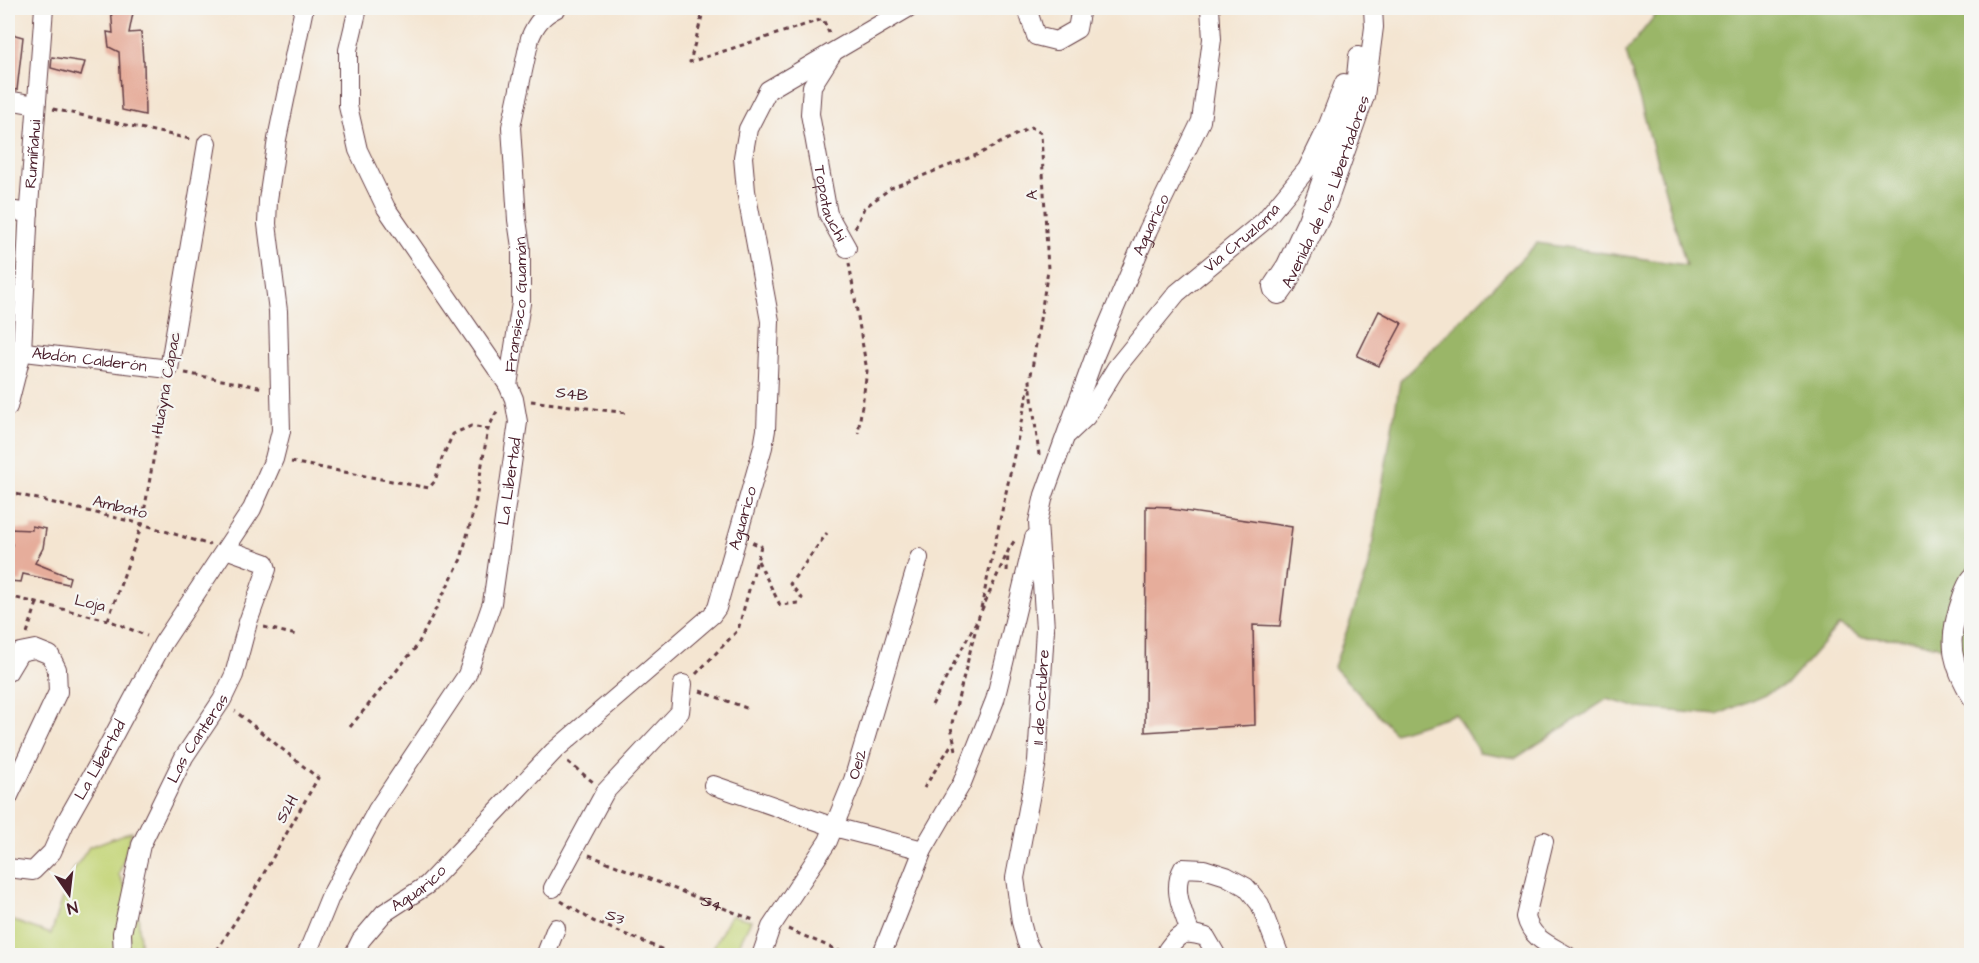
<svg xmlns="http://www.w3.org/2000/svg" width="1979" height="963" viewBox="0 0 1979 963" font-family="'Architects Daughter',sans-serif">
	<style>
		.green { fill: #c3d476; stroke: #867a50; stroke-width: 1.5 }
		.forest { fill: #9ab667; stroke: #726a49; stroke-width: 1.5 }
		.building { fill: #e6ad9b }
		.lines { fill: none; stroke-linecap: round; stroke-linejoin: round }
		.street-casing { stroke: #643d44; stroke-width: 20 }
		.path { stroke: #643d44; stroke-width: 3; stroke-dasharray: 4.5 4.5; stroke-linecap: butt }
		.street { stroke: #fff; stroke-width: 18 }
		.labels { text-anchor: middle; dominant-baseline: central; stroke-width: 4.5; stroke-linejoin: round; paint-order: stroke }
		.street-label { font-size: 16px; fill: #4a1f2b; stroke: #f6f6f2 }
	</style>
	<rect width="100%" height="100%" fill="#f6f6f2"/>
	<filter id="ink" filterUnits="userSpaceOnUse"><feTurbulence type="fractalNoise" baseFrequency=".0167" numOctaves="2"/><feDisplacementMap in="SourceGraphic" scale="12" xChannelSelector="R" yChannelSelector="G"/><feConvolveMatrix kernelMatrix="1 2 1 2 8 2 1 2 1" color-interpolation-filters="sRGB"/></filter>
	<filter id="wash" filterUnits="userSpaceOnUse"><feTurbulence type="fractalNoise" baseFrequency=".008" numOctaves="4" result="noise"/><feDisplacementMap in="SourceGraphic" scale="24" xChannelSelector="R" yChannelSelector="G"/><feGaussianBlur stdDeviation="1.35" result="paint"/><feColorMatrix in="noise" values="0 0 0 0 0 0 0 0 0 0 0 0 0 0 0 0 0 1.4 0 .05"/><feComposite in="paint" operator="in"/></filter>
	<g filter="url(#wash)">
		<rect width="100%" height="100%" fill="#f4e5d1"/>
		<!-- green -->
		<g class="green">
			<polygon points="132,831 119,875 138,913 141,955 8,956 8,919 51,934 71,874 89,847"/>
			<polygon points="731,915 751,920 734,955 709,955"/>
		</g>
		<!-- forest -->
		<polygon class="forest" points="1661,8 1971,8 1971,654 1908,639 1861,637 1839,625 1788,684 1717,715 1639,708 1607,699 1516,758 1479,752 1455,714 1395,733 1334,667 1368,570 1400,381 1537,243 1686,265 1626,52"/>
		<g id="blocks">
			<!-- building -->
			<g class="building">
				<polygon points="111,8 134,8 129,33 141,32 143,61 144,61 145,115 122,110 119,52 109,47 107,32 113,33"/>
				<polygon points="8,33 23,37 17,90 8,89"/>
				<polygon points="52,57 85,62 81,76 51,68"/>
				<polygon points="1379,311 1402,323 1379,366 1357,356"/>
				<polygon points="1146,506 1171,507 1170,509 1292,527 1280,626 1253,625 1255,725 1145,732"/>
				<polygon points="32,526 46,529 43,548 35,563 70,577 68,584 23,574 21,582 9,581 12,544 8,544 8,529 32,530"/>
			</g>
		</g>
	</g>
	<g filter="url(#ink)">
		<use href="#blocks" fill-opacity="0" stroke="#643d44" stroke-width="1.5"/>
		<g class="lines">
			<!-- street casing -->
			<g class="street-casing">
				<g id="street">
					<polyline points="1027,8 1036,36 1056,41 1077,29 1081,8"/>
					<path id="s2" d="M833,53L812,86L810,114L828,214L847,248"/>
					<path id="s3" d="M1358,56L1355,87L1307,220L1286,265L1272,286L1273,290L1278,295L1281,294L1286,287L1328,202L1365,96L1374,27L1373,8"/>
					<polyline points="8,100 36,105"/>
					<polyline points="8,210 29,213"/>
					<path id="s4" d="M8,350L169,369L207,143"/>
					<path id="s5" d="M508,385L521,303V247L517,220L511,127L530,38C536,23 543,15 557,8"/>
					<path id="s6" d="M8,407L22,352L29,206L44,8"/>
					<path id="s7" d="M1068,434L1086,417L1116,368L1177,293L1264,221L1307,169L1326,130L1344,83"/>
					<path d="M1972,577C1965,585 1963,594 1960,603C1947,641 1951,664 1972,698"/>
					<polyline points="8,672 20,652 35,649 50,655 57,669 58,692 8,798"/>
					<polyline points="713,785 834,827 923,850"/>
					<path d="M1544,841L1526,917C1531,939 1550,945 1568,956"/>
					<path id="s8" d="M8,868L33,871L52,852L65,823L100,761L163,643L252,509L274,459L281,431L278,311L267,224L268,200L277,139L304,8"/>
					<polyline points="553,888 605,792 680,712 683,684"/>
					<path d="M1190,932C1183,911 1171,889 1183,868L1204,869L1226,876L1246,887L1260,904L1280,956"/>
					<path id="s9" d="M123,956L122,933L141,845L184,757L222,700L234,675L248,622L267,569L265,563L226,549"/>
					<path id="s10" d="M306,956L330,897L377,810L467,675L492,603L518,422L514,399L508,385L386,208L358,150L348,106V50L358,8"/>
					<path id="s11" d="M353,956L361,940L384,913L427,885L554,751L712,615L717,608L763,447L766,430L770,321L746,191L743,157L748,129L768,90L908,8"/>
					<polyline points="545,956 556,928"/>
					<path id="s12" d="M761,956L771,927L828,841L853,780L919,558"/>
					<polyline points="881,956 923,850 962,783 995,700 1034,538"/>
					<path id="s13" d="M1034,956L1026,941L1021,922L1015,878L1037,761L1045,629L1038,522L1044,495L1095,355L1148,230L1201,121L1212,39L1210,8"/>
					<path d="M1167,956V950C1180,932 1184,931 1206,937L1217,956"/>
				</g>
			</g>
			<!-- path -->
			<g class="path">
				<polyline points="704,8 690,62 823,19 829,33"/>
				<polyline points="53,109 190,139"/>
				<polyline points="855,228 864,208 891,188 979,154 1031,127 1041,133 1048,270 1030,381 1039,455"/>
				<polyline points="849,263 867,371 858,433"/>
				<polyline points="185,373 264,388"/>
				<polyline points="531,401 627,413"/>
				<polyline points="291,462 429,488 435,481 442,458 453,434 471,426 488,429 498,409"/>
				<polyline points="8,492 142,524 210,545"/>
				<polyline points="758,561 780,605 798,603 802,598 790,584 827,533"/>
				<polyline points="1007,571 1008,554"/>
				<polyline points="8,596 108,620 147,636"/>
				<polyline points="981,608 1029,386"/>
				<polyline points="108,620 142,524 166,386"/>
				<polyline points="264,627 296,635"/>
				<polyline points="27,633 37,603"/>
				<polyline points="696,674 738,630 761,546 751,542"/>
				<polyline points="700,691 749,709"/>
				<polyline points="932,705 976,622"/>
				<polyline points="350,727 417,646 461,559 475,505 488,429"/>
				<polyline points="956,750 951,727 979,616 1009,549 1015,540"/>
				<polyline points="568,762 593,782"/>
				<polyline points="924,788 953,742"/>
				<path id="s1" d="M589,855L756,921"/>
				<polyline points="561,901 593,921 678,956"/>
				<polyline points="788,929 851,956"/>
				<polyline points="222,956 216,952 251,896 318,778 235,711"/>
			</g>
			<!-- street -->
			<use href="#street" class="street"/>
		</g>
	</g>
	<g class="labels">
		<!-- street labels -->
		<g class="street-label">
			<text stroke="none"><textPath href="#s6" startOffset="255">Rumiñahui</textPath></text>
			<text stroke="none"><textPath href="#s3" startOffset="374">Avenida de los Libertadores</textPath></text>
			<text transform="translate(1032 195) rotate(-92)">A</text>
			<text stroke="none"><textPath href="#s2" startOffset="159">Topatauchi</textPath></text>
			<text stroke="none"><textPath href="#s13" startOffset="758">Aguarico</textPath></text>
			<text stroke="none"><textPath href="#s7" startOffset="264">Via Cruzloma</textPath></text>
			<text stroke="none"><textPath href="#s5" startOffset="81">Fransisco Guamán</textPath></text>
			<text stroke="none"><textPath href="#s4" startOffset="82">Abdón Calderón</textPath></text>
			<text transform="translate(166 383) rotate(-80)">Huayna Cápac</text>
			<text transform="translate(572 394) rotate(7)">S4B</text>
			<text stroke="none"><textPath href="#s10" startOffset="524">La Libertad</textPath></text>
			<text transform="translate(120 507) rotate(14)">Ambato</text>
			<text stroke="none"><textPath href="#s11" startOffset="600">Aguarico</textPath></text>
			<text transform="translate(90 603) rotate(13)">Loja</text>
			<text stroke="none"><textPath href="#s13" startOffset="264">11 de Octubre</textPath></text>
			<text stroke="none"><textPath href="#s9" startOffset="234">Las Canteras</textPath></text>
			<text stroke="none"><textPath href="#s8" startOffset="156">La Libertad</textPath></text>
			<text stroke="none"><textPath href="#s12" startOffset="216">Oe12</textPath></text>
			<text transform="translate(287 809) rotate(-60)">S2H</text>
			<text stroke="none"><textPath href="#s11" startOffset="96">Aguarico</textPath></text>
			<text stroke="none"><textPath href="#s1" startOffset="132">S4</textPath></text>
			<text transform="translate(615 917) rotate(22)">S3</text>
		</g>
	</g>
	<!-- margin -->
	<rect width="1979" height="963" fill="none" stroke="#f6f6f2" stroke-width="30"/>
	<!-- north arrow -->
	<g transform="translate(69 894) rotate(166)" stroke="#f6f6f2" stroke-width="4.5" paint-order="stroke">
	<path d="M0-4.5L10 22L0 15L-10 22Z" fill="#4a1f2b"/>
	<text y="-9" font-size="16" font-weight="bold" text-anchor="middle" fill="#4a1f2b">N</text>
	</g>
</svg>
